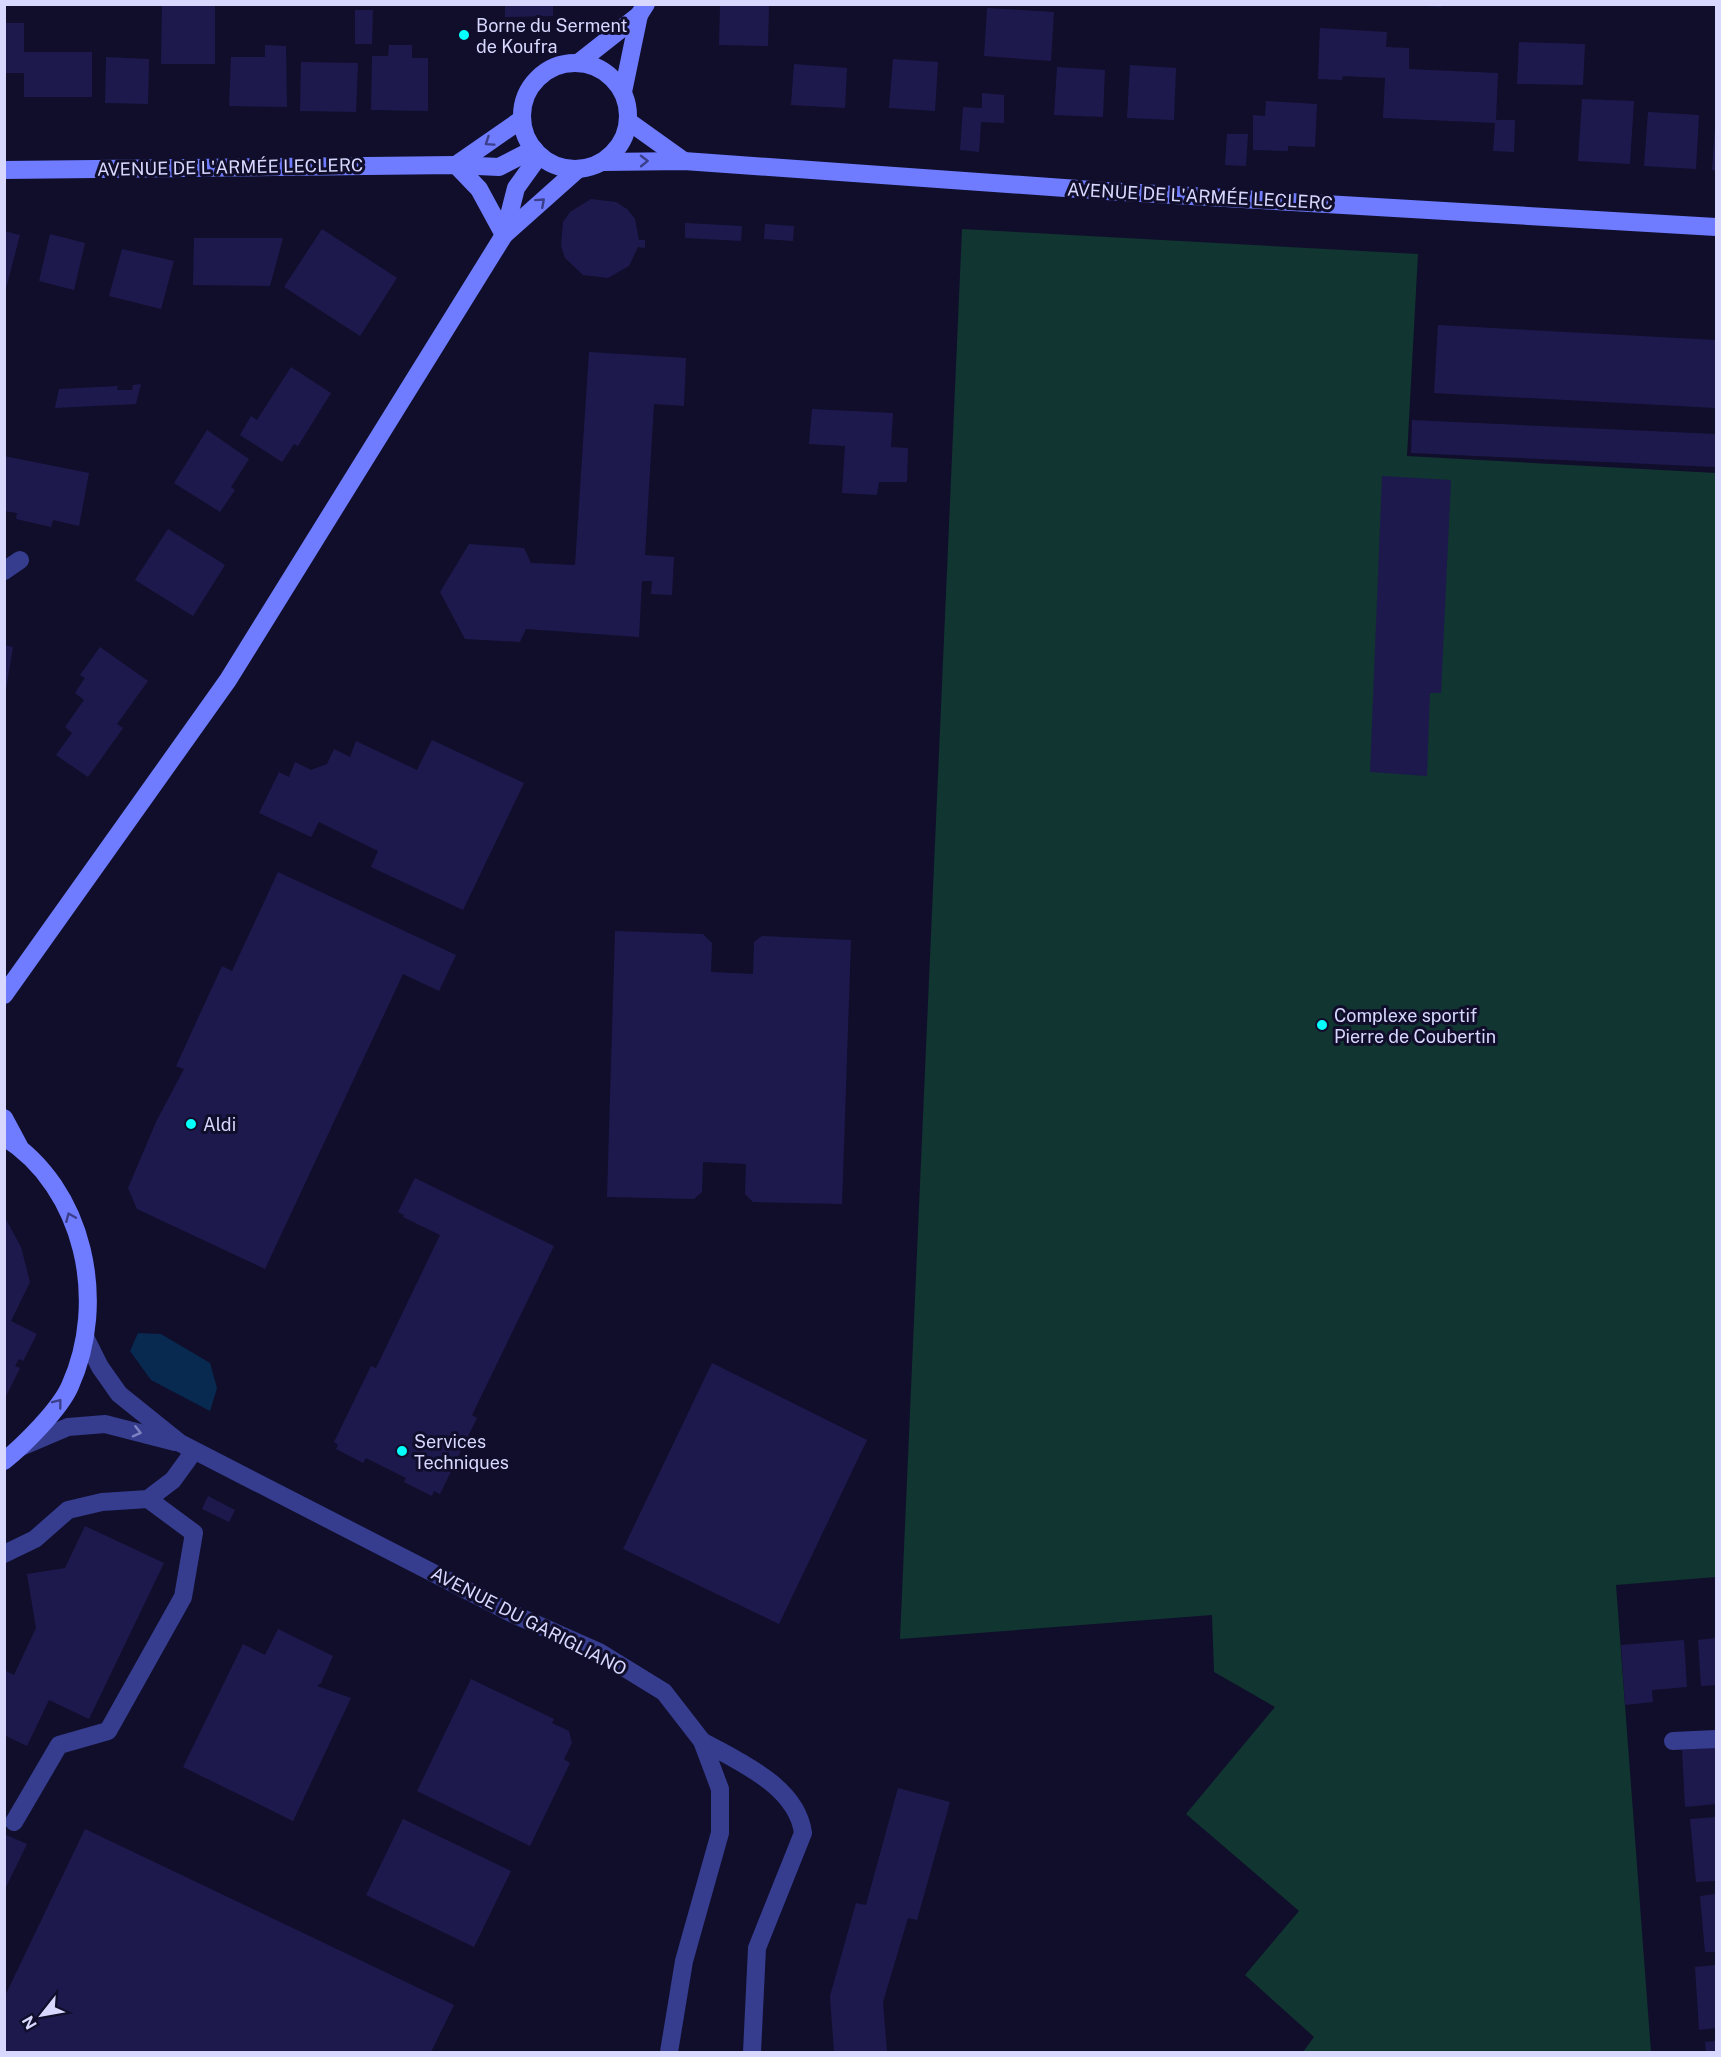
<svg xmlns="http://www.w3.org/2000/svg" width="1721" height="2057" viewBox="0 0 1721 2057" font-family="'Public Sans',sans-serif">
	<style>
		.green { fill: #113530 }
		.water { fill: #082a50 }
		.building { fill: #1e194d }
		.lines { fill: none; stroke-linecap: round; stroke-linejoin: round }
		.lane { stroke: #363c8e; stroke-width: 18 }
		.street { stroke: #363c8e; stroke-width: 18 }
		.secondary { stroke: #6f7cff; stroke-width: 18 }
		.oneway { stroke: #3b3f8a }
		.oneway2 { stroke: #7f82c1 }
		.poi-dot { fill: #04fffc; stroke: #100e2b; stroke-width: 2 }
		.labels { text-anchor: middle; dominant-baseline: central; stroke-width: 6; stroke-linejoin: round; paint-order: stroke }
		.poi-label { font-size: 18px; fill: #d8d8ff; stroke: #100e2b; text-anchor: start }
		.street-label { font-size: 18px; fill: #d8d8ff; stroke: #100e2b }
	</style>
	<rect width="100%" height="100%" fill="#100e2b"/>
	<!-- green -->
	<polygon class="green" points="962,229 1418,254 1407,456 1716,473 1716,1577 1616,1585 1651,2052 1303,2052 1314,2037 1245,1975 1299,1911 1186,1814 1275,1707 1214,1672 1212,1615 900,1639"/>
	<!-- water -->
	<polygon class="water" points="138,1333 161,1334 210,1363 217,1388 210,1411 151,1380 130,1351"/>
	<!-- building -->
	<g class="building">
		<polygon points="162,4 215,4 215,64 161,64"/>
		<polygon points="505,4 553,4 553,16 505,17"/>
		<polygon points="720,4 769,4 768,46 719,45"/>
		<polygon points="1425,4 1441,4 1441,7 1425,6"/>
		<polygon points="987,8 1054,12 1051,61 984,56"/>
		<polygon points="355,10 373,10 372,44 355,44"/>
		<polygon points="4,23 24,23 24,52 92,52 92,97 24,97 24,73 4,73"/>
		<polygon points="1320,28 1387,32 1386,47 1409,48 1409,69 1498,73 1496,120 1515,120 1514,152 1493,151 1495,123 1383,118 1385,78 1343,76 1342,80 1318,79"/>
		<polygon points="1519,42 1585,44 1583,85 1517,84"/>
		<polygon points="265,45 286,46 287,107 229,106 231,57 265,57"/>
		<polygon points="389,45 412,45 412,58 428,58 428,111 371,110 372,56 388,56"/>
		<polygon points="106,57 149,59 148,104 105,103"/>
		<polygon points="893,59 938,62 935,111 889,108"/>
		<polygon points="301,62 358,63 356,112 300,111"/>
		<polygon points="794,64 847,68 845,108 791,105"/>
		<polygon points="1130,65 1176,68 1174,120 1127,118"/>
		<polygon points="1057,67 1105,70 1103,117 1054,115"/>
		<polygon points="982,93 1004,95 1004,123 981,122 979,152 960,150 963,107 982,108"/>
		<polygon points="1582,99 1634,101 1630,164 1578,161"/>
		<polygon points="1266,101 1317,104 1315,147 1288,146 1288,151 1253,150 1253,115 1265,116"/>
		<polygon points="1648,112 1699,115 1696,169 1644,166"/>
		<polygon points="1715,127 1716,127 1716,171 1712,170"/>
		<polygon points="1227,134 1248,134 1246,166 1225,165"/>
		<polygon points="591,199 616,202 627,209 635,219 639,240 645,240 645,248 638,247 629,266 608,278 583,275 565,258 561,246 563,222 570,212"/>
		<polygon points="685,223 742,226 741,241 685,238"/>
		<polygon points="765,224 794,226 793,241 764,239"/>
		<polygon points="322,229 397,278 360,336 284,287"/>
		<polygon points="4,231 20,235 5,292 4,292"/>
		<polygon points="50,234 85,243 74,290 39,281"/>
		<polygon points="194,238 283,238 270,286 193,285"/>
		<polygon points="122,249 174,261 161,309 109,296"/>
		<polygon points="1438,325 1716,340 1716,408 1434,393"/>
		<polygon points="589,352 686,358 684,406 654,404 645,555 674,557 672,595 651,594 652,581 642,581 639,637 526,629 520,642 465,639 440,592 469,544 524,548 531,563 575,565"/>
		<polygon points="291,367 331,393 298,446 294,444 282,462 240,435 251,416 257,420"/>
		<polygon points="141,384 136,404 55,408 59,389 118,386 117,390 132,390 133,385"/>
		<polygon points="812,409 893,413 891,447 908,448 907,482 879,482 877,495 842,493 845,446 809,444"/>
		<polygon points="1412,420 1716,434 1716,467 1411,453"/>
		<polygon points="207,430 249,459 231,487 235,490 220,512 174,483"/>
		<polygon points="4,456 89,473 79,526 53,520 51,527 16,519 17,513 4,511"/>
		<polygon points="1382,476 1451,480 1441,693 1430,693 1427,776 1370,772"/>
		<polygon points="168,529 225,565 193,616 135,580"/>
		<polygon points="4,645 13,647 6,689 4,689"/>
		<polygon points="100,647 148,681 117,724 123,728 88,777 56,755 72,733 65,727 84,700 75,693 85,678 80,675"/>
		<polygon points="432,740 524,783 463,910 371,867 378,851 319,822 311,837 259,813 279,772 289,777 295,762 311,770 327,764 334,749 350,757 356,741 417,770"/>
		<polygon points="278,872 456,955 439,991 403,974 265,1269 137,1209 128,1188 156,1122 184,1069 176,1066 222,966 232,971"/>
		<polygon points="615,931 703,934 712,943 711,972 753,974 754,942 762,936 851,940 842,1204 753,1202 745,1194 746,1164 703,1162 702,1192 694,1199 607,1197"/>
		<polygon points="415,1178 554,1246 472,1415 477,1418 440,1494 434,1491 432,1496 404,1482 406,1478 366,1458 363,1463 336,1449 338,1445 334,1442 371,1366 376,1368 440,1235 403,1217 404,1215 398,1212"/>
		<polygon points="4,1216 21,1247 30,1282 11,1321 37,1334 23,1361 19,1359 15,1366 20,1368 6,1396"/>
		<polygon points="712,1363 867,1440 779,1624 623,1549"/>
		<polygon points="208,1496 235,1510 229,1522 202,1509"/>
		<polygon points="85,1526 164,1563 89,1719 49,1700 27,1746 4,1735 4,1670 14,1675 36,1628 27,1574 65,1568"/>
		<polygon points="278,1629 333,1656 321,1683 317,1686 351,1698 293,1821 183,1767 243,1644 265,1655"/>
		<polygon points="1716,1638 1716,1685 1701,1686 1698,1640"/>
		<polygon points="1684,1640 1687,1687 1652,1690 1653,1702 1625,1705 1621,1645"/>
		<polygon points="471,1679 554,1719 552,1723 569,1731 572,1743 564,1759 570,1763 530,1846 417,1791"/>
		<polygon points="1716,1747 1716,1804 1685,1807 1682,1750"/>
		<polygon points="898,1788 950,1802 917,1920 908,1918 883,2002 887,2052 834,2052 830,1996 856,1903 866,1905"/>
		<polygon points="1716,1817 1716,1881 1696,1882 1690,1819"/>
		<polygon points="403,1819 511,1871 474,1947 366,1895"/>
		<polygon points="85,1829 454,2005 431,2052 4,2052 4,1998"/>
		<polygon points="4,1834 27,1844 4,1891"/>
		<polygon points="1716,1894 1716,1952 1705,1952 1700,1896"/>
		<polygon points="1716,1965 1716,2028 1699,2030 1695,1967"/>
		<polygon points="1716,2041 1716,2052 1706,2052 1705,2042"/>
	</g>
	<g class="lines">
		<!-- lane -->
		<g class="lane">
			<polyline points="4,1554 35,1539 68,1510 102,1502 148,1499 173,1480 194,1451"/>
			<path d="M702,1741C739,1762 797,1786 803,1833L757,1948L752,2052"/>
			<polyline points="1673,1741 1716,1739"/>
			<polyline points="14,1822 59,1745 108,1731 183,1597 194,1533 148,1499"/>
		</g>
		<!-- street -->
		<g class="street">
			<polyline points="4,571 20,560"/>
			<polyline points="85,1337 100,1367 119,1394 180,1443 513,1614 599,1652 664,1692 702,1741 720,1789 720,1833 684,1961 669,2052"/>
			<polyline points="21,1447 68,1427 105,1424 175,1442"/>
		</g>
		<!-- secondary -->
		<g class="secondary">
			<circle cx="575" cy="116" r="53"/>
			<polyline points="578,63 639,15 646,4"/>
			<polyline points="623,92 639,15"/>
			<polyline points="628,121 684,161"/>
			<polyline points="603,162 684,161 1106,191 1716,227"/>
			<polyline points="456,165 479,189 504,235"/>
			<polyline points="456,165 522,119"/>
			<polyline points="4,170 456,165 499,167 534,149"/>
			<polyline points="504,235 516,188 539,156"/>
			<polyline points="4,995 228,680 504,235 577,170"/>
			<polyline points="4,1118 19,1146"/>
			<path d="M4,1137C85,1188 108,1302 70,1386C60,1409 24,1445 4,1461"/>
		</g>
	</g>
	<!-- one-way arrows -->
	<defs><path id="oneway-chevron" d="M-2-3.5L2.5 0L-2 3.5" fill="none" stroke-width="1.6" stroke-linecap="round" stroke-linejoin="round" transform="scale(1.5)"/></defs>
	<g class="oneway">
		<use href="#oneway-chevron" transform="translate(489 142) rotate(146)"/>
		<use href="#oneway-chevron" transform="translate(644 161) rotate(-1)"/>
		<use href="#oneway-chevron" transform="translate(541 202) rotate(-42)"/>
		<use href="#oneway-chevron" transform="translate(70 1217) rotate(-113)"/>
		<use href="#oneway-chevron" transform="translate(58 1403) rotate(-52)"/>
	</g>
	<use class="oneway2" href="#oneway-chevron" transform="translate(137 1432) rotate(14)"/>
	<!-- markers -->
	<g class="poi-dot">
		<circle cx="464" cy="35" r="6"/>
		<circle cx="1322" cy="1025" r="6"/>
		<circle cx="191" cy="1124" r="6"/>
		<circle cx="402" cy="1451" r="6"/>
	</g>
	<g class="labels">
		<!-- poi labels -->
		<g class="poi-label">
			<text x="476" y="25">Borne du Serment<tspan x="476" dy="21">de Koufra</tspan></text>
			<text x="1334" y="1015">Complexe sportif<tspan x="1334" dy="21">Pierre de Coubertin</tspan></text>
			<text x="203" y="1124">Aldi</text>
			<text x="414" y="1441">Services<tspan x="414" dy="21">Techniques</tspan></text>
		</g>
		<!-- street labels -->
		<g class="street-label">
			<text transform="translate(230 167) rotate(-1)">AVENUE DE L'ARMÉE LECLERC</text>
			<text transform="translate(1200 196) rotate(3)">AVENUE DE L'ARMÉE LECLERC</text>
			<text transform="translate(529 1621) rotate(27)">AVENUE DU GARIGLIANO</text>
		</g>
	</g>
	<!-- border -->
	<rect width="1721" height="2057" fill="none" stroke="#d8d8ff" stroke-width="12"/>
	<!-- north arrow -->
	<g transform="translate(42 2015) rotate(239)" stroke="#100e2b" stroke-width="4.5" paint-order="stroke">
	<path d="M0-4.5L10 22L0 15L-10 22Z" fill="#d8d8ff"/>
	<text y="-9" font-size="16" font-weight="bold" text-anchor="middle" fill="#d8d8ff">N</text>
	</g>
</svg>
